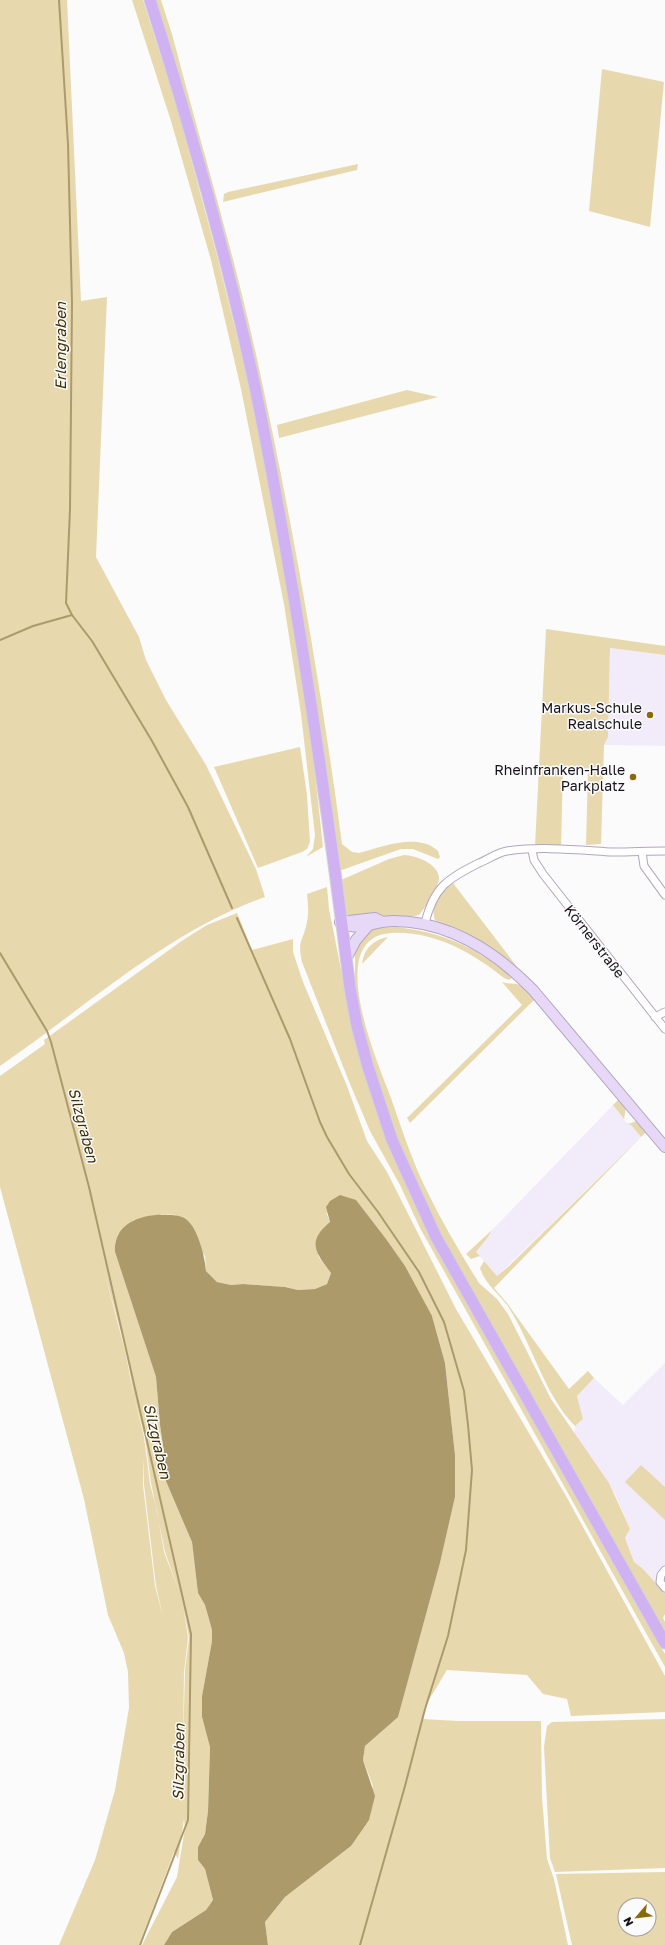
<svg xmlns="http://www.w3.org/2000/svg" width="665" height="1945" viewBox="0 0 665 1945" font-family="'Golos Text',sans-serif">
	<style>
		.built { fill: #f2ecfa }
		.green { fill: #e7d8ae; fill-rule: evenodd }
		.water { fill: #ac9a6b }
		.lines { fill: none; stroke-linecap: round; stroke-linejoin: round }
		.stream { stroke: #ac9a6b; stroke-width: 2 }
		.street-casing { stroke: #b1a6c0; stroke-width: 9 }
		.secondary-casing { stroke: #b1a6c0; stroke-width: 12 }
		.primary-casing { stroke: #d5d4d6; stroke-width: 13 }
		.street { stroke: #fff; stroke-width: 7 }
		.secondary { stroke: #e7d8f8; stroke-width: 10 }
		.primary { stroke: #d0b1f1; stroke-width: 11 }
		.poi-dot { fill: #886b09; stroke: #fbfbfb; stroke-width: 1.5 }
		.labels { text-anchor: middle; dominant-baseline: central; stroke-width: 3; stroke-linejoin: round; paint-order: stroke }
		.poi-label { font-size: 14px; fill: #16121b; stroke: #fbfbfb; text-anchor: end }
		.street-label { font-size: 14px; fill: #16121b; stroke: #fbfbfb }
		.water-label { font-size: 15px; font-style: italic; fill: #3d3007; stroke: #fbfbfb }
	</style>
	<rect width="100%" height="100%" fill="#fbfbfb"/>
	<!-- built -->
	<g class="built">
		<polygon points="610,648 665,655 665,746 604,745 608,737"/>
		<polygon points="613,1105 626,1122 631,1125 641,1137 497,1276 476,1252 488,1237 492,1230"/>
		<polygon points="665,1363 665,1593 642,1568 634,1562 625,1538 630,1529 615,1494 574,1434 575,1426 583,1419 577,1396 594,1378 623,1405"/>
	</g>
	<!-- green -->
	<g class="green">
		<path d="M0,0H67L81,301L107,297L96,557L139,637L146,660L166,700L206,765L256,869L265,897C165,933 86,1007 0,1066Z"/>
		<polygon points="132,0 143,0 178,110 216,252 249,384 280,542 312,746 323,847 306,857 313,849 315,835 301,714 284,604 241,389 211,260 171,121"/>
		<path d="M154,0H161L172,34C201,145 235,256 259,368C293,526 321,685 342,844L352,852L359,853C381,847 419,832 438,851L440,857L438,859L413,849H401L339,871L274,472Z"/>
		<polygon points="602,69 664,82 650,227 589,211"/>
		<polygon points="358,164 357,170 223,202 224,194 228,192"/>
		<polygon points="407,390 438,397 279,438 277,425"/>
		<polygon points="546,629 665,646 665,655 610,648 608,737 604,745 601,844 586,845 588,770 563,769 561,847 535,846"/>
		<polygon points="300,747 307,795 310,842 307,849 302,852 258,868 214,767"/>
		<path d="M404,855C416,856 436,862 439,877C440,885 425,908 419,915L410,917H350L345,913L341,880L389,859Z"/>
		<path d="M453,883L518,968L496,952L435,920C429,906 443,890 453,883Z"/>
		<path d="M327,887L329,909L351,1019L398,1167L450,1272L665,1654V1667L420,1228L400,1185L370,1131L348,1079L302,962C297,940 303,942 307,922C309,912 308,903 307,894Z"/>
		<path d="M237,913L252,950L293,939V952L303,982L347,1086L367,1141L387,1172L456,1309L566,1496L665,1676V1712L571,1716L567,1699L543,1694L527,1675L447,1670L424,1708L423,1719L458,1721H541L542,1797L547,1859L554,1879L568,1945H268L265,1922L285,1897L351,1846L373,1786L363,1760L365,1746L398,1716L440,1563L455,1497V1455L445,1363L432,1316L326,1212L330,1222L318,1256L331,1273L327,1284L315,1289L298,1290L285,1287L243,1284L231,1285L217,1282L206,1271L205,1256L175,1215L162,1214L118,1234L115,1243V1252L156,1377L160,1425L165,1459L192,1542L198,1593L205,1605L212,1630V1641L202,1696V1717L210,1746L208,1811L205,1834L198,1847V1860L205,1869L213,1900L206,1910L172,1932L164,1945H142L177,1877L185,1828L184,1819L178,1859L174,1852L139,1945H59L95,1860L115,1790L129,1708L128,1672L124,1653L108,1615L84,1499L0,1187V1076L45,1044L44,1040L183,940L207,925ZM103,1268L126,1350L134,1396L145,1438L151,1483L165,1552L179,1591L164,1552L157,1511L150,1484L144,1437L134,1396L125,1350ZM143,1457L144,1485L156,1586L163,1617L155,1586L143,1485ZM183,1604L189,1638L185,1669L183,1747L184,1672L188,1638Z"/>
		<path d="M395,927C443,932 475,947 513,977L509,980L504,978C472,953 435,931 392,933C322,936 378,1063 391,1098C402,1129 412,1161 427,1191C441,1220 457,1247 474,1275L479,1283L497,1299L508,1314L551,1399L609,1483L630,1529L625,1538L634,1562L642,1568L665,1593V1614L663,1618L665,1622V1635L436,1229L396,1139L366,1042L355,987V950L361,937L376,928Z"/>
		<path d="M388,937L362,964C364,948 373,940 388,937Z"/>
		<path d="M502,982C510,985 519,982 526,988L626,1107L624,1119L613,1105L618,1100L534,1000L410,1123L407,1118L522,1005Z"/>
		<path d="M637,1121L646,1132L641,1137L494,1288L507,1303L569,1389L588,1371L594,1378L577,1396L583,1419L575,1426C544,1395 532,1342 507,1305C498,1293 485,1284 480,1268L484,1261L497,1276L509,1266L641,1137L631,1125L628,1124Z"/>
		<polygon points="492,1230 488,1237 476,1252 480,1256 471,1259 466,1254"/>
		<polygon points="641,1465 665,1487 665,1520 625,1482"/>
		<polygon points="665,1719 665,1868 555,1872 550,1858 544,1747 547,1726 552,1722"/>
		<path d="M665,1872V1945H572L556,1874ZM625,1905H649V1929H625Z"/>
	</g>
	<!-- water -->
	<path class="water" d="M340,1195L356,1200L386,1239L405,1266L432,1316L445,1363L455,1455V1497L440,1563L398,1717L365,1746L363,1760L375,1796L369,1820L351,1846L285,1897L265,1922L268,1945H164L172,1932L206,1910L213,1900L205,1869L198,1860V1847L205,1834L208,1811L210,1747L202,1717V1696L212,1641V1630L205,1605L198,1593L192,1542L166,1481L165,1459L160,1425L156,1377L115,1252C113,1222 144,1213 169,1215C175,1215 183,1216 187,1220C198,1229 205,1257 206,1271L217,1282L231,1285L243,1284L285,1287L298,1290L315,1289L327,1284L331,1273C316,1253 306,1242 330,1222L326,1207L330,1201Z"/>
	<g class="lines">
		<!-- stream -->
		<g class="stream">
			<polyline points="72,615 92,641 152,741 188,807 232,908"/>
			<polyline points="0,640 33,626 72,615 66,603 70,509 72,303 68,144 59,0"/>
			<polyline points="237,918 290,1039 320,1122 327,1137 349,1174 378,1212 419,1272 444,1322 464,1391 468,1425 472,1470 466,1550 448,1636 425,1709 405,1786 360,1945"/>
			<polyline points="0,953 47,1031 51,1042 89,1187 191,1634 188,1820 140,1945"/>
		</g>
		<!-- street casing -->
		<g class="street-casing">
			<g id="street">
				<polyline points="532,850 534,860 543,874 665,1029"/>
				<polyline points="642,852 644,866 665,895"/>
				<path d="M425,923C434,887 447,879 479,863C489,859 496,853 507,851C541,846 579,850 613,852C631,852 648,851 665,851"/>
				<polyline points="655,1017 665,1012"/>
				<polyline points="665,1570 661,1575 660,1582 665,1588"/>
			</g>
		</g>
		<!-- secondary casing -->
		<g class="secondary-casing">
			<g id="secondary">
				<path d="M340,922C359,933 373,921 393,921C449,921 495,951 533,990L665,1147"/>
				<polyline points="340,922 375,918 381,921"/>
				<polyline points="346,959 356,940 368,926"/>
			</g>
		</g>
		<!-- primary casing -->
		<g class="primary-casing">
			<path id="primary" d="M150,0C190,126 227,257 255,387C296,586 325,787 350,988L357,1026L368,1067L392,1140L436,1237L665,1643"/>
		</g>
		<!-- street -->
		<use href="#street" class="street"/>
		<!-- secondary -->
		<use href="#secondary" class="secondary"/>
		<!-- primary -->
		<use href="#primary" class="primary"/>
	</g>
	<!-- markers -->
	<g class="poi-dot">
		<circle cx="650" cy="715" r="4"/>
		<circle cx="633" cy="777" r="4"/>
	</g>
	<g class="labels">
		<!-- poi labels -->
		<g class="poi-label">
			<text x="642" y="707">Markus-Schule<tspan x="642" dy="16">Realschule</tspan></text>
			<text x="625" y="769">Rheinfranken-Halle<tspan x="625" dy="16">Parkplatz</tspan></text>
		</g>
		<!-- street labels -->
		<g class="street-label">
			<text transform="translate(595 941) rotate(52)">Körnerstraße</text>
		</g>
		<!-- water labels -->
		<g class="water-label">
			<text transform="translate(60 346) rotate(-90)">Erlengraben</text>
			<text transform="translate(84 1125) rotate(75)">Silzgraben</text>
			<text transform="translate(158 1441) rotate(77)">Silzgraben</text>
			<text transform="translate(178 1762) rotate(-89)">Silzgraben</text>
		</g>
	</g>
	<!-- north arrow -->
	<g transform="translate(637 1917) rotate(242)"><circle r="19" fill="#fbfbfb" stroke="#9f9ea1"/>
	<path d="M0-3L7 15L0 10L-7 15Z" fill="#886b09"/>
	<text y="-6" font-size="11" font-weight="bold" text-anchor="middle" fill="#16121b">N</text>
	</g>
</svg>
